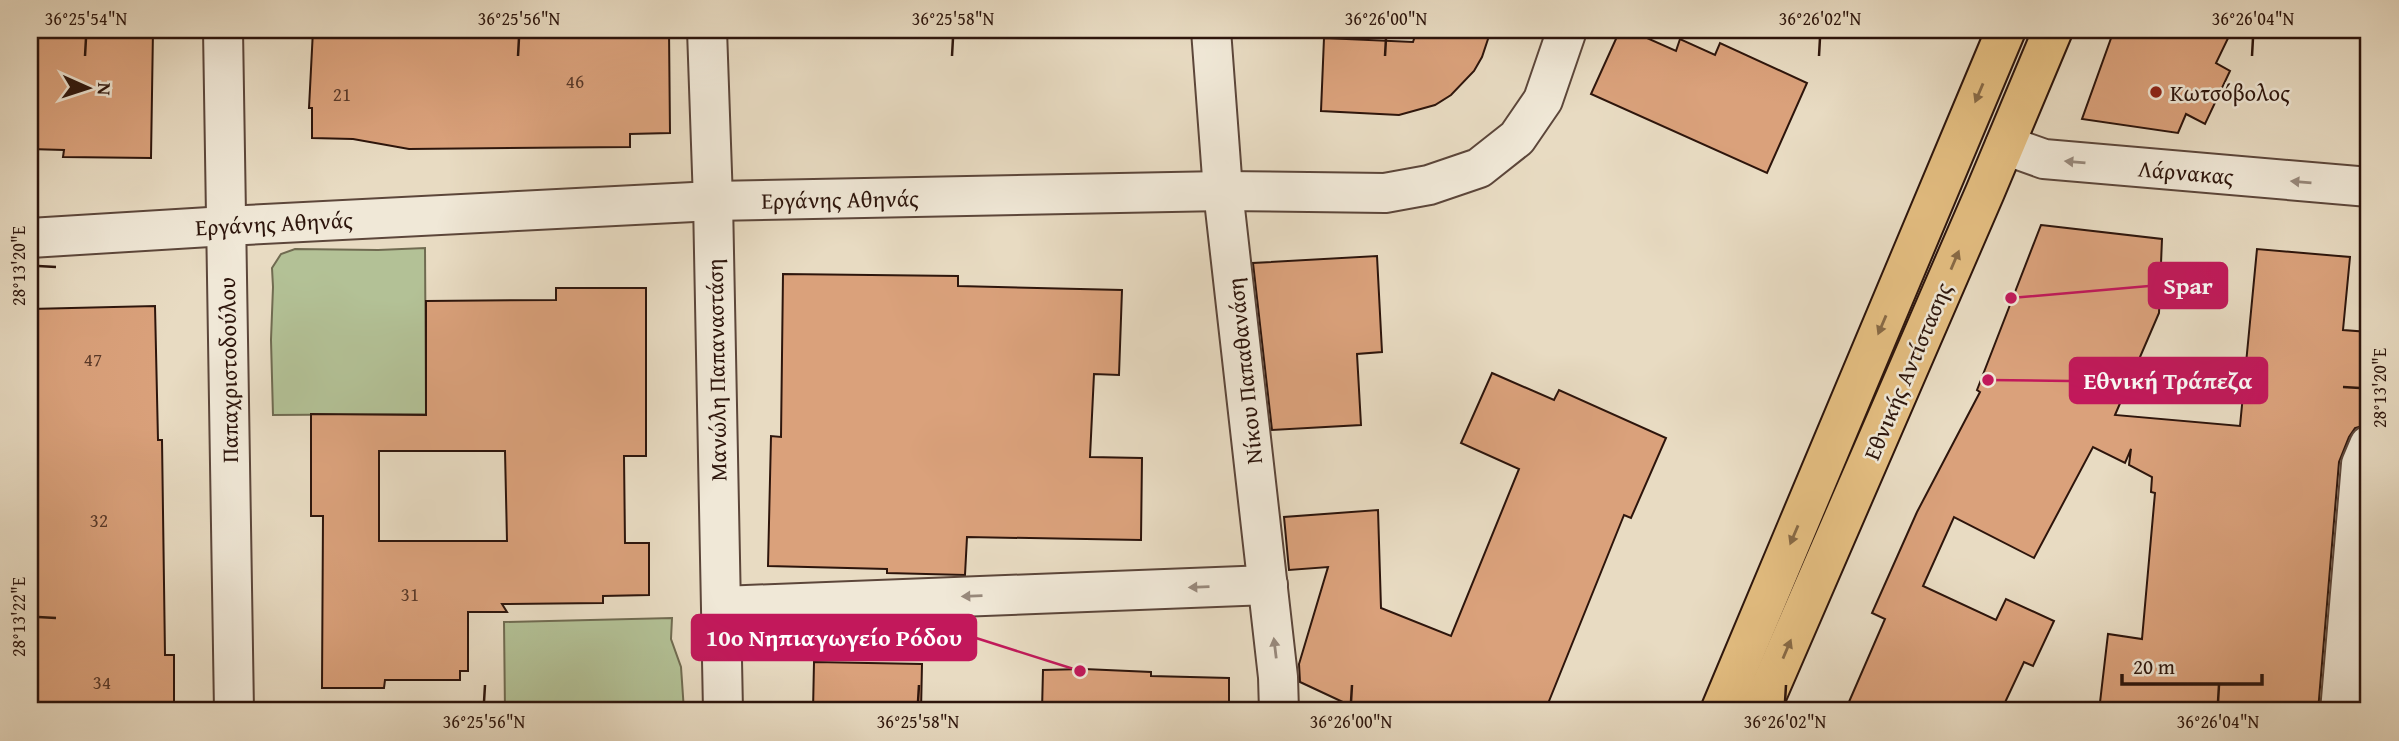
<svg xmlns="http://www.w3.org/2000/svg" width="2399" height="741" viewBox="0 0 2399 741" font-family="'Gentium Book Plus',serif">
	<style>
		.green { fill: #b3c196; stroke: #706b51; stroke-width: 2 }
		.building { fill: #daa17b; stroke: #2d150c; stroke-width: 2; fill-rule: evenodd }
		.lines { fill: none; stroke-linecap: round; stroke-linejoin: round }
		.minor-casing { stroke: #5c463a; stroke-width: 42 }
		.major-casing { stroke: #2d150c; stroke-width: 42 }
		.minor { stroke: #f0e8d7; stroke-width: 38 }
		.major { stroke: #e4be81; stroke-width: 38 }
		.oneway { fill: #886a46 }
		.oneway2 { fill: #98897c }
		.ticks { fill: none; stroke: #2d150c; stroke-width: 2.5 }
		.poi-dot { fill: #8f2418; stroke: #f0e8d7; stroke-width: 2.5 }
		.labels { text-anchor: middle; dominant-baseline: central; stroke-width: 5; stroke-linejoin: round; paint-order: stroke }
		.number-label { font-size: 19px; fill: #583828 }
		.poi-label { font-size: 23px; fill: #2d150c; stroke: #f0e8d7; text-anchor: start }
		.street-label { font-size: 23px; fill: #2d150c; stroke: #f0e8d7 }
		.leader { fill: none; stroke: #c2185b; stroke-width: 2.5 }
		.callout-dot { fill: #c2185b; stroke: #f0e8d7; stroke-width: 2.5 }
		.callout { fill: #c2185b; stroke: #c2185b; stroke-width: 2.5 }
		.callout-label { font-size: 24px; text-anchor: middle; font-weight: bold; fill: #fff }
		.neatline { fill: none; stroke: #2d150c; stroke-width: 2.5 }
		.ticks-label { font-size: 18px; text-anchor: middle; fill: #2d150c }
	</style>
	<rect width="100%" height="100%" fill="#e8dbc2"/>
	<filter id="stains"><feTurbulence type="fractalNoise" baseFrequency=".00286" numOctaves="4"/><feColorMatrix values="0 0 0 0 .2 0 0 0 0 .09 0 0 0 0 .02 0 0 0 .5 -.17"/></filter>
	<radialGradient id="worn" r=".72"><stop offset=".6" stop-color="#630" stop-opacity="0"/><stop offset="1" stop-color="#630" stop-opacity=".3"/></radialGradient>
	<!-- green -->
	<g class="green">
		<polygon points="425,248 426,414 273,415 271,340 273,287 272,268 281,254 295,249 378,250"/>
		<polygon points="672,618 671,639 681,667 684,711 505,711 504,622"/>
	</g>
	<!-- building -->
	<g class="building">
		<polygon points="30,30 153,30 151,158 63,157 64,150 30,149"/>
		<polygon points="313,30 669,30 670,133 630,134 630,147 409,149 353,139 312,138 312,108 309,108"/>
		<polygon points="1417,30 1491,30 1482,57 1474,71 1451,95 1435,105 1399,115 1321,111 1324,38 1413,42"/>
		<polygon points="1620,30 1629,30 1676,51 1680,39 1715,55 1720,43 1807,83 1767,173 1591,94"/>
		<polygon points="2114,30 2232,30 2216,63 2230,71 2205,124 2186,114 2178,133 2082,119"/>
		<polygon points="2041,225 2162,239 2159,313 2115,415 2240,426 2257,249 2350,257 2343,330 2369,332 2369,424 2355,428 2349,437 2339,462 2318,711 2099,711 2108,634 2142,639 2155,493 2151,492 2152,477 2129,465 2131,449 2125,463 2093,447 2034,558 1954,517 1923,586 1996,620 2006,599 2054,621 2033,666 2024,662 2001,711 1845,711 1885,619 1872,613 1917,512 1980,392 1977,390"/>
		<polygon points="1377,256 1382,352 1357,354 1361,425 1272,430 1253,263"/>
		<polygon points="783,274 958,276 958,286 1122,290 1119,375 1094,374 1090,457 1142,458 1141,540 967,537 965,575 887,573 887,569 768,566 771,436 781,437"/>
		<path d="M556,288H646V456H624L625,543H649V595L603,596V603L502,604L507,612H468V671H460V680H385L384,688H322L323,516H311V414L426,415V301L556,300ZM379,451H505L507,541H379Z"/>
		<polygon points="155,306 158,440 162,440 165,655 174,655 174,711 30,711 30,657 36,657 33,424 30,424 30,309"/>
		<polygon points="1492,373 1554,400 1559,390 1666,438 1631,518 1624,515 1545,711 1362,711 1300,682 1299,664 1328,567 1289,570 1284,517 1378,510 1381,608 1451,636 1519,469 1461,443"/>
		<polygon points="2369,625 2369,708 2362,708"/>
		<polygon points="814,662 922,664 921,711 813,711"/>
		<polygon points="1084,669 1151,672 1151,676 1229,678 1229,711 1042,711 1043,670"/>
	</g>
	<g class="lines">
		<!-- minor casing -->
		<g class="minor-casing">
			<g id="minor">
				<polyline points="223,30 234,711"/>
				<polyline points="707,30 713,201 723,711"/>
				<polyline points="1211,30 1223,191 1278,677 1279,711"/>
				<polyline points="2005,145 2044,159 2369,187"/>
				<polyline points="30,238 226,226 713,201 1223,191 1385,193 1429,185 1479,168 1517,138 1543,100 1567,30"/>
				<polyline points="722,606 1268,585"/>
				<polyline points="2340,711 2361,464 2369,445"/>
			</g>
		</g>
		<!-- major casing -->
		<g class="major-casing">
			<g id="major">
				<polyline points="1720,711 2006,30"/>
				<polyline points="1760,711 1985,192 2053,30"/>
			</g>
		</g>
		<!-- minor -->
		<use href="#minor" class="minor"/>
		<!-- major -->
		<use href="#major" class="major"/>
	</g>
	<!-- one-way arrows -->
	<defs><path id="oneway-solid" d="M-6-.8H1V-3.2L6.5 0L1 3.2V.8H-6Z" transform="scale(1.75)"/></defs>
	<g class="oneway">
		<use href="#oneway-solid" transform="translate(1979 93) rotate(113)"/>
		<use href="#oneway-solid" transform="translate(1955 260) rotate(-67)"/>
		<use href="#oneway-solid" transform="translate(1882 325) rotate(113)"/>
		<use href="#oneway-solid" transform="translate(1794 535) rotate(113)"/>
		<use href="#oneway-solid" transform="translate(1787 649) rotate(-67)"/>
	</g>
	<g class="oneway2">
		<use href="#oneway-solid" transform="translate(2075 162) rotate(-175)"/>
		<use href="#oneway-solid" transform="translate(2301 182) rotate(-175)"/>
		<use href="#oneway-solid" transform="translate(1199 587) rotate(178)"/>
		<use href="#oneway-solid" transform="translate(972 596) rotate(178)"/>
		<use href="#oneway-solid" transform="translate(1275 648) rotate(-97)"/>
	</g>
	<!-- ticks -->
	<path class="ticks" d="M85,56L86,38M518,56L519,38M952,56L953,38M1385,56L1386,38M1819,56L1820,38M2252,56L2253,38M38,266L56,267M2343,387L2360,388M38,617L56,618M484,702L485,685M918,702L919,685M1351,702L1352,685M1785,702L1786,685M2218,702L2219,685"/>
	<!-- markers -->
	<circle class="poi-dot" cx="2156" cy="92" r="7"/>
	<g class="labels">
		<!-- number labels -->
		<g class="number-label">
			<text x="575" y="81">46</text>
			<text x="342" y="94">21</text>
			<text x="93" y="359">47</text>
			<text x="99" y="520">32</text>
			<text x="410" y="594">31</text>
			<text x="102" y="682">34</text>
		</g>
		<!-- poi labels -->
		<g class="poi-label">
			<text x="2170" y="92">Κωτσόβολος</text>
		</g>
		<!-- street labels -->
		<g class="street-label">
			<text transform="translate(2186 172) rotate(5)">Λάρνακας</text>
			<text transform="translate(840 199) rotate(-1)">Εργάνης Αθηνάς</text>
			<text transform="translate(274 223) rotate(-3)">Εργάνης Αθηνάς</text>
			<text transform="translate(228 370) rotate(-91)">Παπαχριστοδούλου</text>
			<text transform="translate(716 370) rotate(-91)">Μανώλη Παπαναστάση</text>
			<text transform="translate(1244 371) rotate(-96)">Νίκου Παπαθανάση</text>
			<text transform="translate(1907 371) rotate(-67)">Εθνικής Αντίστασης</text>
		</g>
	</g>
	<!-- callouts -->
	<path class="leader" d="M2011 298L2149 286M1988 380L2070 381M1080 671L976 638"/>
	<g class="callout-dot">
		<circle cx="2011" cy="298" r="7"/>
		<circle cx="1988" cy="380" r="7"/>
		<circle cx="1080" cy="671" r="7"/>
	</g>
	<g class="callout">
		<rect x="2149" y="263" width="78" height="45" rx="7"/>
		<rect x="2070" y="358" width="197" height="45" rx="7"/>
		<rect x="692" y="615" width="284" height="45" rx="7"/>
	</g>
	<g class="callout-label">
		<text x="2188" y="294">Spar</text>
		<text x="2168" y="389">Εθνική Τράπεζα</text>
		<text x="834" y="646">10ο Νηπιαγωγείο Ρόδου</text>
	</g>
	<!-- margin -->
	<rect width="2399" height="741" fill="none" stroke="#e8dbc2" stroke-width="77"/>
	<!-- north arrow -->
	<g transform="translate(88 88) rotate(93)" stroke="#f0e8d7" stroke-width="5" paint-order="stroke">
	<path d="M0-5L12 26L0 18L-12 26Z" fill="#2d150c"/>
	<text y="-10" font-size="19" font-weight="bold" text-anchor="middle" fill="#2d150c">N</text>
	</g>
	<!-- scale -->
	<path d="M2122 674v10h140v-10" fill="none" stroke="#2d150c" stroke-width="3.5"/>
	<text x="2133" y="674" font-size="21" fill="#2d150c" stroke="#f0e8d7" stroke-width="5" paint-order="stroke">20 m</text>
	<rect x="38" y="38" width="2322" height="664" class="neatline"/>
	<g class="ticks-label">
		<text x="86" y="25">36°25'54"N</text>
		<text x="519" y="25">36°25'56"N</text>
		<text x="953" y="25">36°25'58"N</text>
		<text x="1386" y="25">36°26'00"N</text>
		<text x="1820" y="25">36°26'02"N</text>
		<text x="2253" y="25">36°26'04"N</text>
		<text transform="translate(19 266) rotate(-90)" y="6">28°13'20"E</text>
		<text transform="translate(2380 388) rotate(-90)" y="6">28°13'20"E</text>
		<text transform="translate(19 617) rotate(-90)" y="6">28°13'22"E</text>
		<text x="484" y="728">36°25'56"N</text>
		<text x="918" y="728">36°25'58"N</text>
		<text x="1351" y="728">36°26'00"N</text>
		<text x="1785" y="728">36°26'02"N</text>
		<text x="2218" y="728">36°26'04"N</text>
	</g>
	<rect width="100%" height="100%" filter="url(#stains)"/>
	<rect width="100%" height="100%" fill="url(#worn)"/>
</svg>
